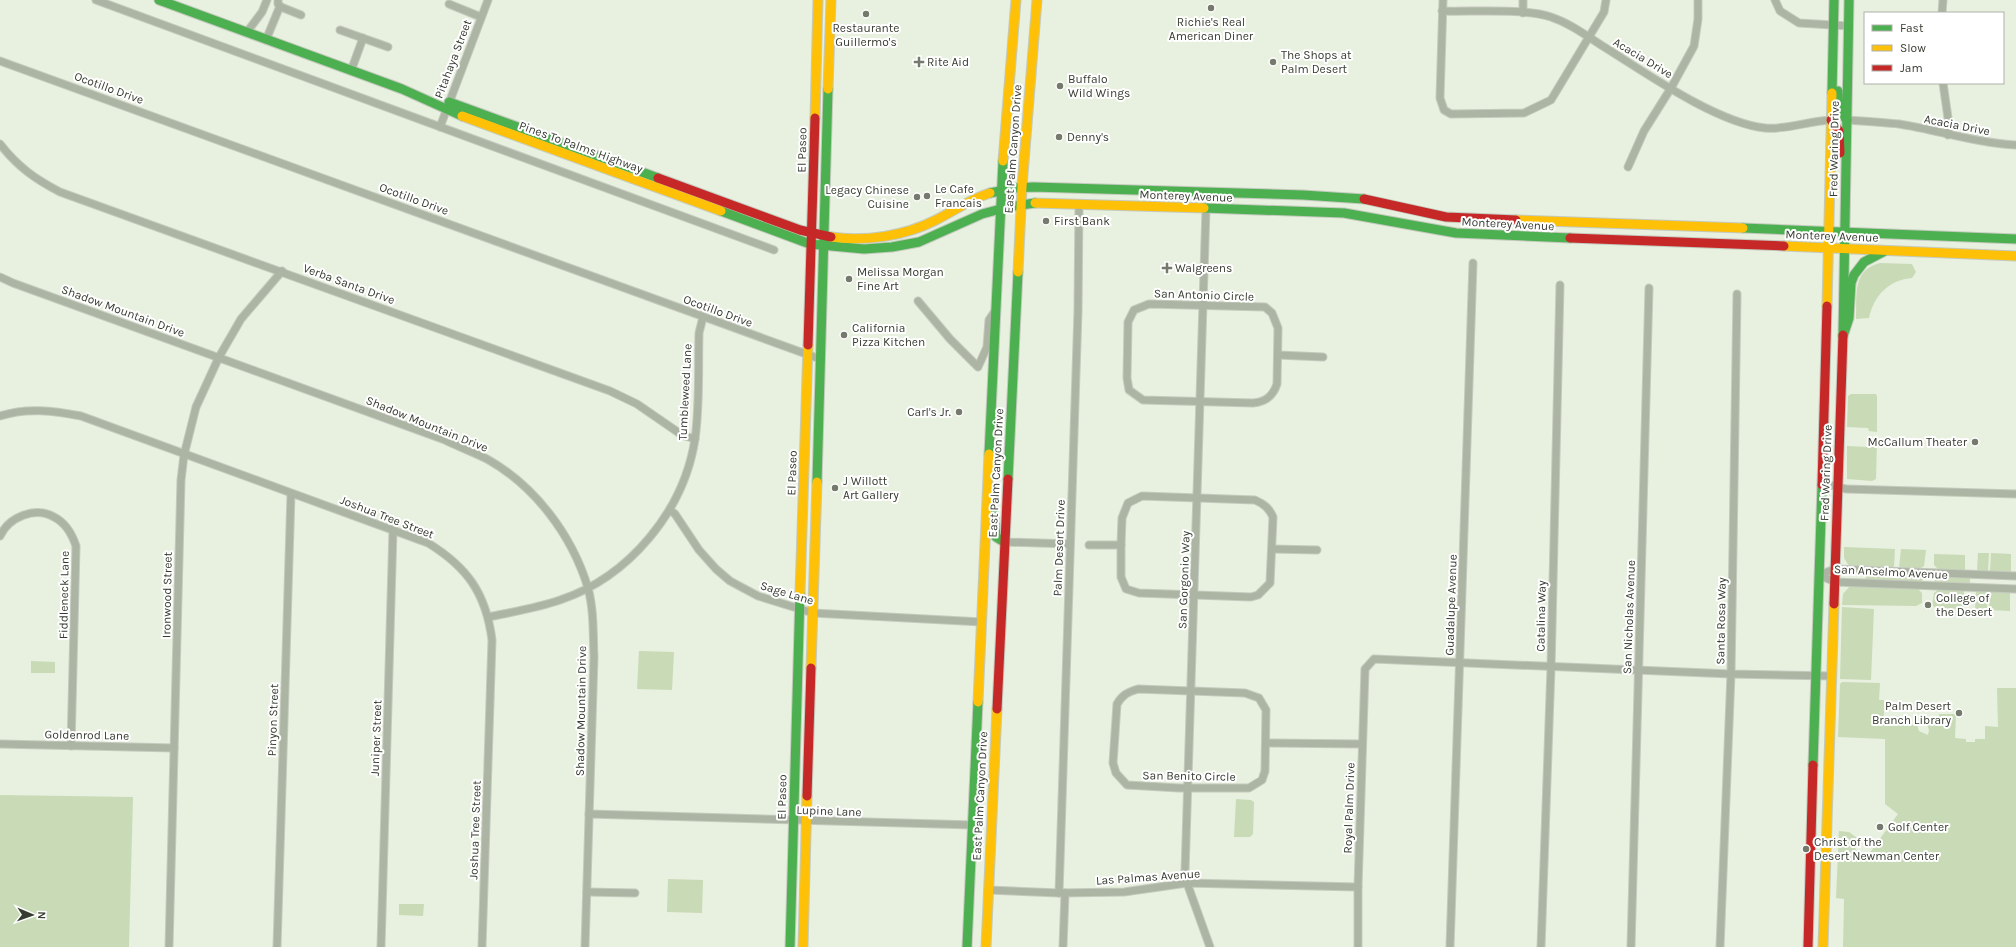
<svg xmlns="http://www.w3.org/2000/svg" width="2016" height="947" viewBox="0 0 2016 947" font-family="Karla,sans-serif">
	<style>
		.green { fill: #c9dab6 }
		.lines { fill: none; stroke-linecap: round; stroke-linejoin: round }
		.street-casing { stroke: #c4cabe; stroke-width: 9 }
		.fast-casing { stroke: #c4cabe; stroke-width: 11 }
		.slow-casing { stroke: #c4cabe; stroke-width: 11 }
		.jam-casing { stroke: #c4cabe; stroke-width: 11 }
		.street { stroke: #acb4a3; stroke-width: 7 }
		.fast { stroke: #4caf50; stroke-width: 9 }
		.slow { stroke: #ffc107; stroke-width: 9 }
		.jam { stroke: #c62828; stroke-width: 9 }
		.poi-dot { fill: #747b6d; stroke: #fff; stroke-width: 1.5 }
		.labels { text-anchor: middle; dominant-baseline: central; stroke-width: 4; stroke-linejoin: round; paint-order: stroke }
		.poi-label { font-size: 12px; fill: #363c30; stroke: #fff; text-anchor: start }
		.street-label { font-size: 12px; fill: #363c30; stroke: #fff }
	</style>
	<rect width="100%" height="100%" fill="#e8f0df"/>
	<!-- green -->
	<g class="green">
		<path d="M1880,263L1912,264L1916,272L1912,278C1889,280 1874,295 1869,318L1856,319C1857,295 1852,270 1880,263Z"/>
		<polygon points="1851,394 1876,394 1877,396 1877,432 1869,431 1868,428 1847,427 1848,396"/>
		<polygon points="1869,443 1877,443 1876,479 1872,481 1847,479 1847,446 1868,447"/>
		<polygon points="1844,547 1895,549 1894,566 1892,568 1849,566 1844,558"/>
		<polygon points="1901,549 1926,550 1924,566 1919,569 1899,568"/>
		<polygon points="1978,553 1989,553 1988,571 1977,571"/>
		<polygon points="1991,553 2011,554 2011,572 1990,571"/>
		<polygon points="1934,554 1965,555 1965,570 1938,569 1934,565"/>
		<polygon points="1867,574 1918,575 1922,577 1923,580 1920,582 1865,580"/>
		<polygon points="1935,576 1970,578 1970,583 1935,582 1934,578"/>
		<polygon points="1850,586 1918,589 1922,593 1922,603 1916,606 1842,605 1843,594"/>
		<polygon points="1939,589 1964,590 1964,607 1962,609 1938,608 1932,606 1934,593"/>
		<polygon points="1976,591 1987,591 1987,610 1975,610"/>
		<polygon points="1990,591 2010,592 2010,611 1989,610"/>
		<polygon points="1842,607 1874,609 1871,680 1840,679"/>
		<polygon points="639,651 674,652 672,690 637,689"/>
		<polygon points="31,661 55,662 55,673 31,673"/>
		<polygon points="1842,682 1880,683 1879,700 1884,700 1884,724 1917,725 1919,731 1928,735 1929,730 1927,725 1939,725 1939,714 1956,714 1955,738 1966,739 1966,742 1975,742 1975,739 1985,739 1985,726 1998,727 1997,688 2016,688 2016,947 1843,947 1844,899 1836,898 1839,831 1849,832 1861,841 1855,849 1866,858 1898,814 1885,804 1885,739 1838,737 1840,684"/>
		<polygon points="0,795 133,797 129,947 0,947"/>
		<polygon points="1236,799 1251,800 1254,802 1253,834 1250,837 1234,837"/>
		<polygon points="668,879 703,880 702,913 667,912"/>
		<polygon points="399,904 424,904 423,916 399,915"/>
	</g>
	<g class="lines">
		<!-- street casing -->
		<g class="street-casing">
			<g id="street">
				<polyline points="96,0 774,250"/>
				<polyline points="278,0 278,4 281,7 301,15"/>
				<polyline points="1443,0 1440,98 1444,110 1451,114 1524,113 1551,100 1604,12 1606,0"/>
				<polyline points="1775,0 1780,11 1799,23 1849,26"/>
				<polyline points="449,4 481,17"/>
				<path d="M1442,11C1471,12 1525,8 1551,17C1569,23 1584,34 1601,45C1643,71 1716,123 1765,128C1787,130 1808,121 1831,120"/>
				<polyline points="1523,13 1523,0"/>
				<polyline points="1942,13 1943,0"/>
				<polyline points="340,30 388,47"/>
				<polyline points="247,32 262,12 267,0"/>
				<polyline points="266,40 280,6"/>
				<polyline points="0,61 820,359"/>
				<polyline points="351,71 363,38"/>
				<polyline points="1943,83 1948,118 1948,135"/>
				<path d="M1847,120C1864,121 1882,122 1899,124C1938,130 1976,143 2016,145"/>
				<polyline points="440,127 488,0"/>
				<path d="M0,144C18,167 35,179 60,192L610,391L637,404L682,435L695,439"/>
				<polyline points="1628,167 1644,131 1671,88 1694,46 1698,19 1698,0"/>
				<polyline points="1206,209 1185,872 1187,883 1210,947"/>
				<path d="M0,277L13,283L445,440C459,447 473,452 487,459C535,486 572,535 588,588C594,610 593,634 594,657L585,947"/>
				<polyline points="918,301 950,339 978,367 987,347 989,320 995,311"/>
				<path d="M1149,304L1265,307L1272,313L1278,328L1277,384C1273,396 1266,402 1253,403L1143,400L1129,390L1127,378L1128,322L1134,310Z"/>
				<polyline points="1278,355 1323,357"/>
				<path d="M0,416C27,407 54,411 81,416L428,543C467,567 486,593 492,640L482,947"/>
				<polyline points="1822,483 1846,489 2016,494"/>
				<path d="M1142,496L1255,500C1264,504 1269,508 1273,517L1270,583L1258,595L1251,597L1139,593L1126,589L1121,577V545L1122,518L1128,503Z"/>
				<polyline points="670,510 675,514 699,550 716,569 730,581 758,596 813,613 982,622"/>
				<path d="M0,536C9,517 35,506 54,517C66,523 72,534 76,546L71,746"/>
				<polyline points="1004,542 1070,544"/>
				<polyline points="1089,545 1121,545"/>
				<polyline points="1272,549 1317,550"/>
				<polyline points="1819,575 1835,582 2016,589"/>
				<polyline points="1819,575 1835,569 2016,576"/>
				<path d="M489,617C512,612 537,608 560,600C629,577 684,511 695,439C700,404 698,368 699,333L703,317"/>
				<path d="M1138,689L1245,693L1259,698L1266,710L1265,771L1262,780L1249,788H1179L1127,785L1116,773L1113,763L1117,704C1122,695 1128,692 1138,689Z"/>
				<polyline points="1266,743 1362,744"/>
				<polyline points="0,744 174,748"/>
				<polyline points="589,814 973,825"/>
				<polyline points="988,890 1059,893 1124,892 1187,883 1358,887"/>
				<polyline points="587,892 635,893"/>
				<polyline points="1059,893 1078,311 1079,205"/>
				<polyline points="169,947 181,480 184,455 196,407 219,357 241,319 282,271"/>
				<polyline points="277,947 291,494"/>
				<polyline points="381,947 393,530"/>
				<polyline points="1063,947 1065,893"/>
				<polyline points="1358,947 1358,887 1365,669 1374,659 1731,674 1832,676"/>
				<polyline points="1450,947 1473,263"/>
				<polyline points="1541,947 1551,668 1560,285"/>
				<polyline points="1631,947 1649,288"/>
				<polyline points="1720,947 1731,674 1737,294"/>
			</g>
		</g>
		<!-- fast casing -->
		<g class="fast-casing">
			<g id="fast">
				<polyline points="159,0 402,89 462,116"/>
				<polyline points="1838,91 1839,111 1847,120"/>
				<polyline points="1832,93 1834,0"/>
				<polyline points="449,102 658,178"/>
				<polyline points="990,193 1015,188 1033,187 1303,195 1364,199"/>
				<polyline points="1204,208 1344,213 1456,233 1570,238"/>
				<polyline points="721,211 810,244 864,249 892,247 919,242 982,214 1008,207 1035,203"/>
				<polyline points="1743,228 2016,239"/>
				<polyline points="1843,335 1849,0"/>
				<polyline points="1843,336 1849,318 1851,283 1854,275 1864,262 1885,251"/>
				<polyline points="989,454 1003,161"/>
				<polyline points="1008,479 1018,272"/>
				<polyline points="817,482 828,89"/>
				<polyline points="994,514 996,537 1004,542"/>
				<polyline points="1813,765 1822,485"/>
				<polyline points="790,947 800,593"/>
				<polyline points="967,947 978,702"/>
			</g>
		</g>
		<!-- slow casing -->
		<g class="slow-casing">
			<g id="slow">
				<polyline points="828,89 831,0"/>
				<polyline points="462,116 721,211"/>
				<polyline points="815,118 818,0"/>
				<polyline points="1003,161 1016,0"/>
				<polyline points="1035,203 1204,208"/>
				<polyline points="1516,220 1743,228"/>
				<path d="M831,237C865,242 905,236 936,220C954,211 970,199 990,193"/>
				<polyline points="1784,246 2016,256"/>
				<polyline points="1018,272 1022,187 1037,0"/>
				<polyline points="1827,306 1832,93"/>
				<polyline points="800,593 808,345"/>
				<polyline points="811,668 817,482"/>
				<polyline points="978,702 989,454"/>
				<polyline points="803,947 807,796"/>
				<polyline points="986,947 997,709"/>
				<polyline points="1823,947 1834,604"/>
			</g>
		</g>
		<!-- jam casing -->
		<g class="jam-casing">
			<g id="jam">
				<polyline points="1831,120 1839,131 1840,153"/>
				<polyline points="658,178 800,230 831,237"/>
				<polyline points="1364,199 1446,217 1516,220"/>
				<polyline points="1570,238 1784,246"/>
				<polyline points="808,345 815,118"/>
				<polyline points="1822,485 1827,306"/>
				<polyline points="1834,604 1843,335"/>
				<polyline points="997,709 1008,479"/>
				<polyline points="807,796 811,668"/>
				<polyline points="1808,947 1813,765"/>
			</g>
		</g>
		<!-- street -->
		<use href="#street" class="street"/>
		<!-- fast -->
		<use href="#fast" class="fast"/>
		<!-- slow -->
		<use href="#slow" class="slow"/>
		<!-- jam -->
		<use href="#jam" class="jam"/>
	</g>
	<!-- markers -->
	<g class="poi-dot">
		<circle cx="1211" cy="8" r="4"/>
		<circle cx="866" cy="14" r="4"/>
		<path d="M917 56h4v4h4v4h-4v4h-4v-4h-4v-4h4z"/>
		<circle cx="1273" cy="62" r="4"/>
		<circle cx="1060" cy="86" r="4"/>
		<circle cx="1059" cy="137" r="4"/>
		<circle cx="927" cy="196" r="4"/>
		<circle cx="917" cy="197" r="4"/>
		<circle cx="1046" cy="221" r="4"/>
		<path d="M1165 262h4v4h4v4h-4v4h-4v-4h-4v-4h4z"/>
		<circle cx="849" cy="279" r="4"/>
		<circle cx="844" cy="335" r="4"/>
		<circle cx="959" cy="412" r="4"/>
		<circle cx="1975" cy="442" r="4"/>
		<circle cx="835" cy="488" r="4"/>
		<circle cx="1928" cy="605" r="4"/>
		<circle cx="1959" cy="713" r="4"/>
		<circle cx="1880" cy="827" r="4"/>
		<circle cx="1806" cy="849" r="4"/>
	</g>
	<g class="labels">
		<!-- poi labels -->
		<g class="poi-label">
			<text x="1211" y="22" text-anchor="middle">Richie's Real<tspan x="1211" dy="14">American Diner</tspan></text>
			<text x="866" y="28" text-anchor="middle">Restaurante<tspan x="866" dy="14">Guillermo's</tspan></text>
			<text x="1281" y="55">The Shops at<tspan x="1281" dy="14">Palm Desert</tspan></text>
			<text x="927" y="62">Rite Aid</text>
			<text x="1068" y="79">Buffalo<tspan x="1068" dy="14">Wild Wings</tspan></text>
			<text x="1067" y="137">Denny's</text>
			<text x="935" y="189">Le Cafe<tspan x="935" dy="14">Francais</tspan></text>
			<text x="909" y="190" text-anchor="end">Legacy Chinese<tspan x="909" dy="14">Cuisine</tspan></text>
			<text x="1054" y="221">First Bank</text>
			<text x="1175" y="268">Walgreens</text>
			<text x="857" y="272">Melissa Morgan<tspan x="857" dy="14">Fine Art</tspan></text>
			<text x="852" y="328">California<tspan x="852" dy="14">Pizza Kitchen</tspan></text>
			<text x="951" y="412" text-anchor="end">Carl's Jr.</text>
			<text x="1967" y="442" text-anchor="end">McCallum Theater</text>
			<text x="843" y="481">J Willott<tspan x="843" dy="14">Art Gallery</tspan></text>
			<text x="1936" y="598">College of<tspan x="1936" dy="14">the Desert</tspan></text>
			<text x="1951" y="706" text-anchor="end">Palm Desert<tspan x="1951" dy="14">Branch Library</tspan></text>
			<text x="1888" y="827">Golf Center</text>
			<text x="1814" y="842">Christ of the<tspan x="1814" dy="14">Desert Newman Center</tspan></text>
		</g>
		<!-- street labels -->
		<g class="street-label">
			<text transform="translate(1643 58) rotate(31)">Acacia Drive</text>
			<text transform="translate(453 59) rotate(-69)">Pitahaya Street</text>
			<text transform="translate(109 88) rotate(20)">Ocotillo Drive</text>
			<text transform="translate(1957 125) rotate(11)">Acacia Drive</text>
			<text transform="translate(581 147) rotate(20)">Pines To Palms Highway</text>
			<text transform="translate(1013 149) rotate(-86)">East Palm Canyon Drive</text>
			<text transform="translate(1834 149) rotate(-89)">Fred Waring Drive</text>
			<text transform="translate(802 150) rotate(-89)">El Paseo</text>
			<text transform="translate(1186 196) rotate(2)">Monterey Avenue</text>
			<text transform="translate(414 199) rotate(20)">Ocotillo Drive</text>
			<text transform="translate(1508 224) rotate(3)">Monterey Avenue</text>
			<text transform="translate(1832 236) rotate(2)">Monterey Avenue</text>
			<text transform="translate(349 284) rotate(20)">Verba Santa Drive</text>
			<text transform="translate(1204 295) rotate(2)">San Antonio Circle</text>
			<text transform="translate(123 311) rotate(20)">Shadow Mountain Drive</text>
			<text transform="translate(718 311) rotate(20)">Ocotillo Drive</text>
			<text transform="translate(685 392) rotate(-87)">Tumbleweed Lane</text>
			<text transform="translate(427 424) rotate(22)">Shadow Mountain Drive</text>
			<text transform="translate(792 473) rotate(-88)">El Paseo</text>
			<text transform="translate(996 473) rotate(-87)">East Palm Canyon Drive</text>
			<text transform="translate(1826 473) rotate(-88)">Fred Waring Drive</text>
			<text transform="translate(387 517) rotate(21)">Joshua Tree Street</text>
			<text transform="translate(1059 548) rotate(-88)">Palm Desert Drive</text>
			<text transform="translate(1891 572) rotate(3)">San Anselmo Avenue</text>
			<text transform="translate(1184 580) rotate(-88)">San Gorgonio Way</text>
			<text transform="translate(787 593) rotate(17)">Sage Lane</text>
			<text transform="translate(64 595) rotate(-89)">Fiddleneck Lane</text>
			<text transform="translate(167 595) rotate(-89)">Ironwood Street</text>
			<text transform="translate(1451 605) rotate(-88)">Guadalupe Avenue</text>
			<text transform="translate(1541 616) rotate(-89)">Catalina Way</text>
			<text transform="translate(1629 617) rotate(-88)">San Nicholas Avenue</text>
			<text transform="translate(1721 621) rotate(-89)">Santa Rosa Way</text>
			<text transform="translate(581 711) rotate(-89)">Shadow Mountain Drive</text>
			<text transform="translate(273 720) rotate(-88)">Pinyon Street</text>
			<text transform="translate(87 735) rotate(1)">Goldenrod Lane</text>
			<text transform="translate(376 738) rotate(-88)">Juniper Street</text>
			<text transform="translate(1189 776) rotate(1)">San Benito Circle</text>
			<text transform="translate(980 796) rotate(-87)">East Palm Canyon Drive</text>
			<text transform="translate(782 797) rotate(-89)">El Paseo</text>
			<text transform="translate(1349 808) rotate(-88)">Royal Palm Drive</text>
			<text transform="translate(829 811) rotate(2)">Lupine Lane</text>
			<text transform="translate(475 830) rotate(-88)">Joshua Tree Street</text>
			<text transform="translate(1148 877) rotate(-4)">Las Palmas Avenue</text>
		</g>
	</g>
	<!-- legend -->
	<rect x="1864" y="12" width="140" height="72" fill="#ffffff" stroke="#afb1ac"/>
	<rect x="1872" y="25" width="20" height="6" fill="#4caf50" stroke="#afb1ac"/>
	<text x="1900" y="32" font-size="12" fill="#363c30">Fast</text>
	<rect x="1872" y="45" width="20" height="6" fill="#ffc107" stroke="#afb1ac"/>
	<text x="1900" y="52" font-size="12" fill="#363c30">Slow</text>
	<rect x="1872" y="65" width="20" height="6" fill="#c62828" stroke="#afb1ac"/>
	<text x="1900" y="72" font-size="12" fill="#363c30">Jam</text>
	<!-- north arrow -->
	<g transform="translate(32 915) rotate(92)" stroke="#ffffff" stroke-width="3" paint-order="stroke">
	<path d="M0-3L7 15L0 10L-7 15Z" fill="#363c30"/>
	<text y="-6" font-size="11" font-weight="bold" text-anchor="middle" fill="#363c30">N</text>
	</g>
</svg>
